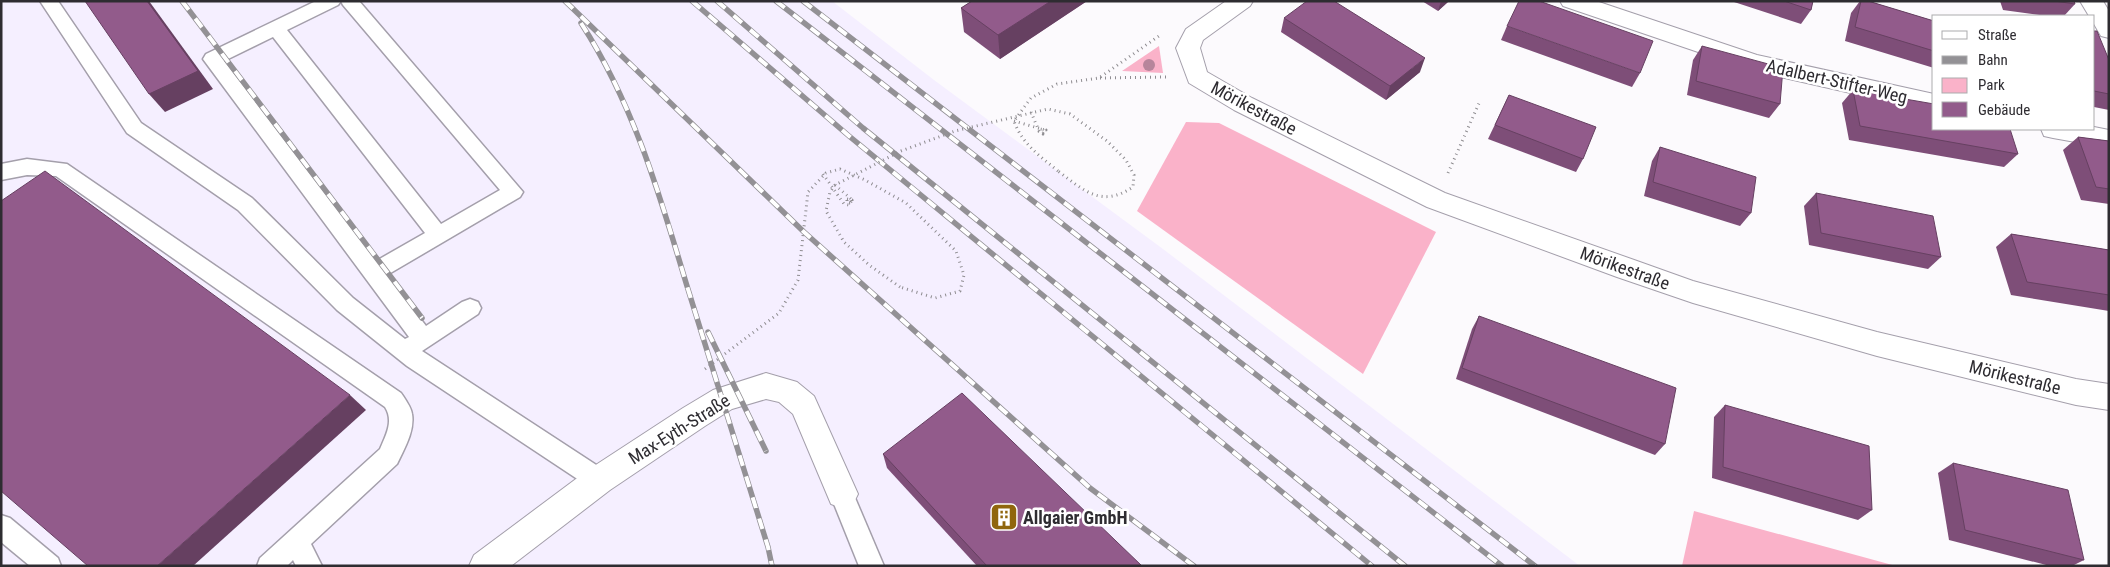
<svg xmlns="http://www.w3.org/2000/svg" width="2110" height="567" viewBox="0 0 2110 567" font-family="'Roboto Condensed',sans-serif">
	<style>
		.built { fill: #f5efff }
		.green { fill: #fab2c9 }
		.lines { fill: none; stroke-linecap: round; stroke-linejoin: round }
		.service-casing { stroke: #a49fab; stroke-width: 3 }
		.minor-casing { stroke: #a49fab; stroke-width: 2 }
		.path { stroke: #8f8d91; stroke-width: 3; stroke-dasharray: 1 4; stroke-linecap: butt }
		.service { fill: #fff; fill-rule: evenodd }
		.minor { fill: #fff; fill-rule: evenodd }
		.rail-casing { stroke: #939195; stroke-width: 5.5 }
		.rail { stroke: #fff; stroke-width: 4; stroke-dasharray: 11; stroke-linecap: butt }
		.path-bridge { stroke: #8f8d91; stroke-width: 3; stroke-dasharray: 1 4; stroke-linecap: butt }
		.tree { fill: #b7859b }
		.wall { fill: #7e4e78 }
		.shaded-wall { fill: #664061 }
		.building { fill: #925b8b; stroke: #664061 }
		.labels { text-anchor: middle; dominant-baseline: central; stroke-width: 5; stroke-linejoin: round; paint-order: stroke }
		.street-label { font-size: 18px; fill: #2e2c31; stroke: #fff }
		.poi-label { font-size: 18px; font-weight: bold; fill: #2e2c31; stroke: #fff; text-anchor: start }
	</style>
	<rect width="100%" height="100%" fill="#fcfafd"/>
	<!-- built -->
	<polygon class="built" points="1,1 832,1 934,80 1163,249 1580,566 1,566"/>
	<!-- green -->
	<g class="green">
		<polygon points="1159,46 1163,73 1122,71"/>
		<polygon points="1186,122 1219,123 1436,232 1363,374 1137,211"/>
		<polygon points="1694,511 1896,566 1682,566"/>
	</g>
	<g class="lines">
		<!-- service casing -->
		<g class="service-casing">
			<g id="service">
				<path d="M40,1H58L141,123L252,198L353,298L405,339L409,337L203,59L206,54L316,1H359L523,192L520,197L387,275L426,326L462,302L470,299L478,302L481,308L478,314L422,351L607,472L611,480L607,488L599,491L591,488L407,366L337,310L238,210L127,133ZM341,1L343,5L500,190L441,224L287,30L338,5ZM273,37L425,233L376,261L224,61Z"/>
				<path d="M27,159L67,164L401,393C405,399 411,407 412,414C415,431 404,449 397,464L311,544L322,566H296L293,560L287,566H257L260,558L380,449C386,435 394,421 385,407L56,176L27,175L1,180V164Z"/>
				<polygon points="842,483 850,486 884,566 859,566 830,494 834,486"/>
				<polygon points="1,515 10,518 58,558 61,566 30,566 1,542"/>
			</g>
		</g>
		<!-- minor casing -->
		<g class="minor-casing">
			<g id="minor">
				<polygon points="1226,1 1253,1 1250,6 1203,40 1200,48 1207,72 1252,98 1445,193 1637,261 1693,281 1877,332 2076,379 2109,384 2109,410 2076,405 1877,356 1693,303 1617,277 1427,207 1234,110 1189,83 1176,48 1186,29"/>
				<polygon points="1560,1 1596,1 1757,55 1934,94 1934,112 1754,71 1563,6"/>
				<polygon points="2080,1 2103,1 2109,11 2109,38 2101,36 2094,24 2094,16 2089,16"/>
				<polygon points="2094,127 2109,130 2109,148 2053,138 2044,136 2041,129 2094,129"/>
				<polygon points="766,373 797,382 814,396 858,494 853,504 842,508 831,504 793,414 779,402 766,399 732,409 705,426 610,490 511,566 469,566 474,555 588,470 683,408 713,390"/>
			</g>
		</g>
		<!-- path -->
		<g class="path">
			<polyline points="1100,78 1166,77"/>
			<polyline points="1014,121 1045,130 1043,133 1038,131 1040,129"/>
			<path d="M1058,171C1040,156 1022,144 1014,121L1031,98L1057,84L1099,78L1159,36"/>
			<polyline points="1448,173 1480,101"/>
			<polyline points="823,174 844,204 849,205 852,200"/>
			<polyline points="835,185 850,198"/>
			<polyline points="705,369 779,313 798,280 808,192 826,173 840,169 865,180 906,203 956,251 964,275 960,291 935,298 900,287"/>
		</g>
		<!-- service -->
		<use href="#service" class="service"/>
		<!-- minor -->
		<use href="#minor" class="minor"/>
		<!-- rail casing -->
		<g class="rail-casing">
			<g id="rail">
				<polyline points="182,1 422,318"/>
				<polyline points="565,1 804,232 1090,488 1194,566"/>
				<polyline points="692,1 849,136 1372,566"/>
				<polyline points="717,1 863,128 1405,566"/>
				<polyline points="776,1 1502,566"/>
				<polyline points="803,1 1535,566"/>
				<path d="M581,23C634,105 659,193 687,286C714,373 741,460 768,547L772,566"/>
				<polyline points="708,332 766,451"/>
			</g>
		</g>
		<!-- rail -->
		<use href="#rail" class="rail"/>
		<!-- path-bridge -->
		<g class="path-bridge">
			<polyline points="1031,112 1039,131 1043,134 1046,130 1040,129"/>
			<polyline points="850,198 852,200"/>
			<polygon points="847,199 852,200 852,203 847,203"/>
			<path d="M900,287L869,265L844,242L826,211L830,192L835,185L901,151L955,131L1048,109L1070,114L1107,141L1126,160L1134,175L1133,187C1101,208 1085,191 1058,171"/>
		</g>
	</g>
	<!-- trees -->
	<circle class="tree" cx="1149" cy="65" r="6"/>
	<!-- wall -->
	<g class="wall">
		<polygon points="972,1 1087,1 1000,59 964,32 961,8"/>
		<polygon points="1422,1 1449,1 1438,11"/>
		<polygon points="1731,1 1813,1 1811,10 1801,24"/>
		<polygon points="1860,1 1868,1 1934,21 1934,68 1845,41 1851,13"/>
		<polygon points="2000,1 2074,1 2075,4 2064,16 2047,16 2003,10"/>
		<polygon points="1284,18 1420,72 1386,100 1281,32"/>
		<polygon points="1507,26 1640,73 1632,87 1501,40"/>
		<polygon points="2094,31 2109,60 2109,110 2094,107"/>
		<polygon points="1702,46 1780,104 1769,118 1687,95 1693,60"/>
		<polygon points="1853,90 2018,154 2004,167 1849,140 1842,103"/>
		<polygon points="1509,95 1583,159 1576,172 1488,139"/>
		<polygon points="2078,137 2109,141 2109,204 2081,200 2063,150"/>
		<polygon points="1660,147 1751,213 1740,226 1644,196 1652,161"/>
		<polygon points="1816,193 1941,257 1928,269 1809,245 1804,206"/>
		<polygon points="2011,234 2109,250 2109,311 2011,295 1996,247"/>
		<polygon points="1479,316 1665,444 1655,455 1456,379 1472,329"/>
		<polygon points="1725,405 1872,510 1858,520 1712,478 1714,417"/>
		<polygon points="883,454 1142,566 977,566 887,468"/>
		<polygon points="1953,463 2084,560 2072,566 2050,566 1949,540 1938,473"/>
	</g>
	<!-- shaded-wall -->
	<g class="shaded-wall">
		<polygon points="147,1 149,1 213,89 165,112 149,94"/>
		<polygon points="1051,1 1087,1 1000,59 998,35"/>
		<polygon points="1441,1 1449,1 1438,11"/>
		<polygon points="1425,58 1420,72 1386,100 1390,86"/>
		<polygon points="350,395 366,410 193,566 157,566"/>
	</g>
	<!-- building -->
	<g class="building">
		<polygon points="85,1 147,1 198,71 149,94"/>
		<polygon points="972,1 1051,1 998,35 961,8"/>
		<polygon points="1307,1 1334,1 1425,58 1390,86 1284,18"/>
		<polygon points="1519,1 1539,1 1653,41 1640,73 1507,26"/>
		<polygon points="1784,1 1813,1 1811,10"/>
		<polygon points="1861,1 1868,1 1934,21 1934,51 1855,27"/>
		<polygon points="2054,1 2074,1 2075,4"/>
		<polygon points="2094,31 2097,31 2109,60 2109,94 2094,91"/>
		<polygon points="1702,46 1783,68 1780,104 1696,81"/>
		<polygon points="1853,90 1934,104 1934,129 2010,129 2018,154 1860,126"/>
		<polygon points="1509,95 1596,127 1583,159 1495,125"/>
		<polygon points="2078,137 2109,141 2109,189 2096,187"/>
		<polygon points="1660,147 1756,177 1751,213 1653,182"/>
		<polygon points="45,171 350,395 157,566 88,566 1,491 1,201"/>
		<polygon points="1816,193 1933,216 1941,257 1821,233"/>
		<polygon points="2011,234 2109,250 2109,295 2027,282"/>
		<polygon points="1479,316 1676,388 1665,444 1462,368"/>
		<polygon points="962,393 1142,566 987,566 883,454"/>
		<polygon points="1725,405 1869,446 1872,510 1723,467"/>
		<polygon points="1953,463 2068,490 2084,560 1965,530"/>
	</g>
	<!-- icons -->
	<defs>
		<g id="building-square" transform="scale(1.4375)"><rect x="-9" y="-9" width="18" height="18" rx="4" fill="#90660d" stroke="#fff"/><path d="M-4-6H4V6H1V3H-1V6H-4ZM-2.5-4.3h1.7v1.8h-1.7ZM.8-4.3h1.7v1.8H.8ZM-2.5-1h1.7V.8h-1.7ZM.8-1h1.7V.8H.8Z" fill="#fff"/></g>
	</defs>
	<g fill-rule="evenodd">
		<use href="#building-square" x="1004" y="517"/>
	</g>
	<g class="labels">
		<!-- street labels -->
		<g class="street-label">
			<text transform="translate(1837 81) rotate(13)">Adalbert-Stifter-Weg</text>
			<text transform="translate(1254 108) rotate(28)">Mörikestraße</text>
			<text transform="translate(1625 268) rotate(20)">Mörikestraße</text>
			<text transform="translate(2015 377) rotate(14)">Mörikestraße</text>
			<text transform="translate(679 429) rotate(-32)">Max-Eyth-Straße</text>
		</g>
		<!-- poi labels -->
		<g class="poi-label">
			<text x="1023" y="517">Allgaier GmbH</text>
		</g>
	</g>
	<!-- border -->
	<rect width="2110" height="567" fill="none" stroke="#2e2c31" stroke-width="5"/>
	<!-- legend -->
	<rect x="1932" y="15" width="162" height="115" fill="#ffffff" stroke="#ababad"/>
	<rect x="1942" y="31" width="25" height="8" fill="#ffffff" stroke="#ababad"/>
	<text x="1978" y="40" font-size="15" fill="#2e2c31">Straße</text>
	<rect x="1942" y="56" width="25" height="8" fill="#939195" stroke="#ababad"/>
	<text x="1978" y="65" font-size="15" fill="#2e2c31">Bahn</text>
	<rect x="1942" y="78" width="25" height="15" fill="#fab2c9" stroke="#ababad"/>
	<text x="1978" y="90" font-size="15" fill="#2e2c31">Park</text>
	<rect x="1942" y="102" width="25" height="15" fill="#925b8b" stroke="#ababad"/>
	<text x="1978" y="115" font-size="15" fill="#2e2c31">Gebäude</text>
</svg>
